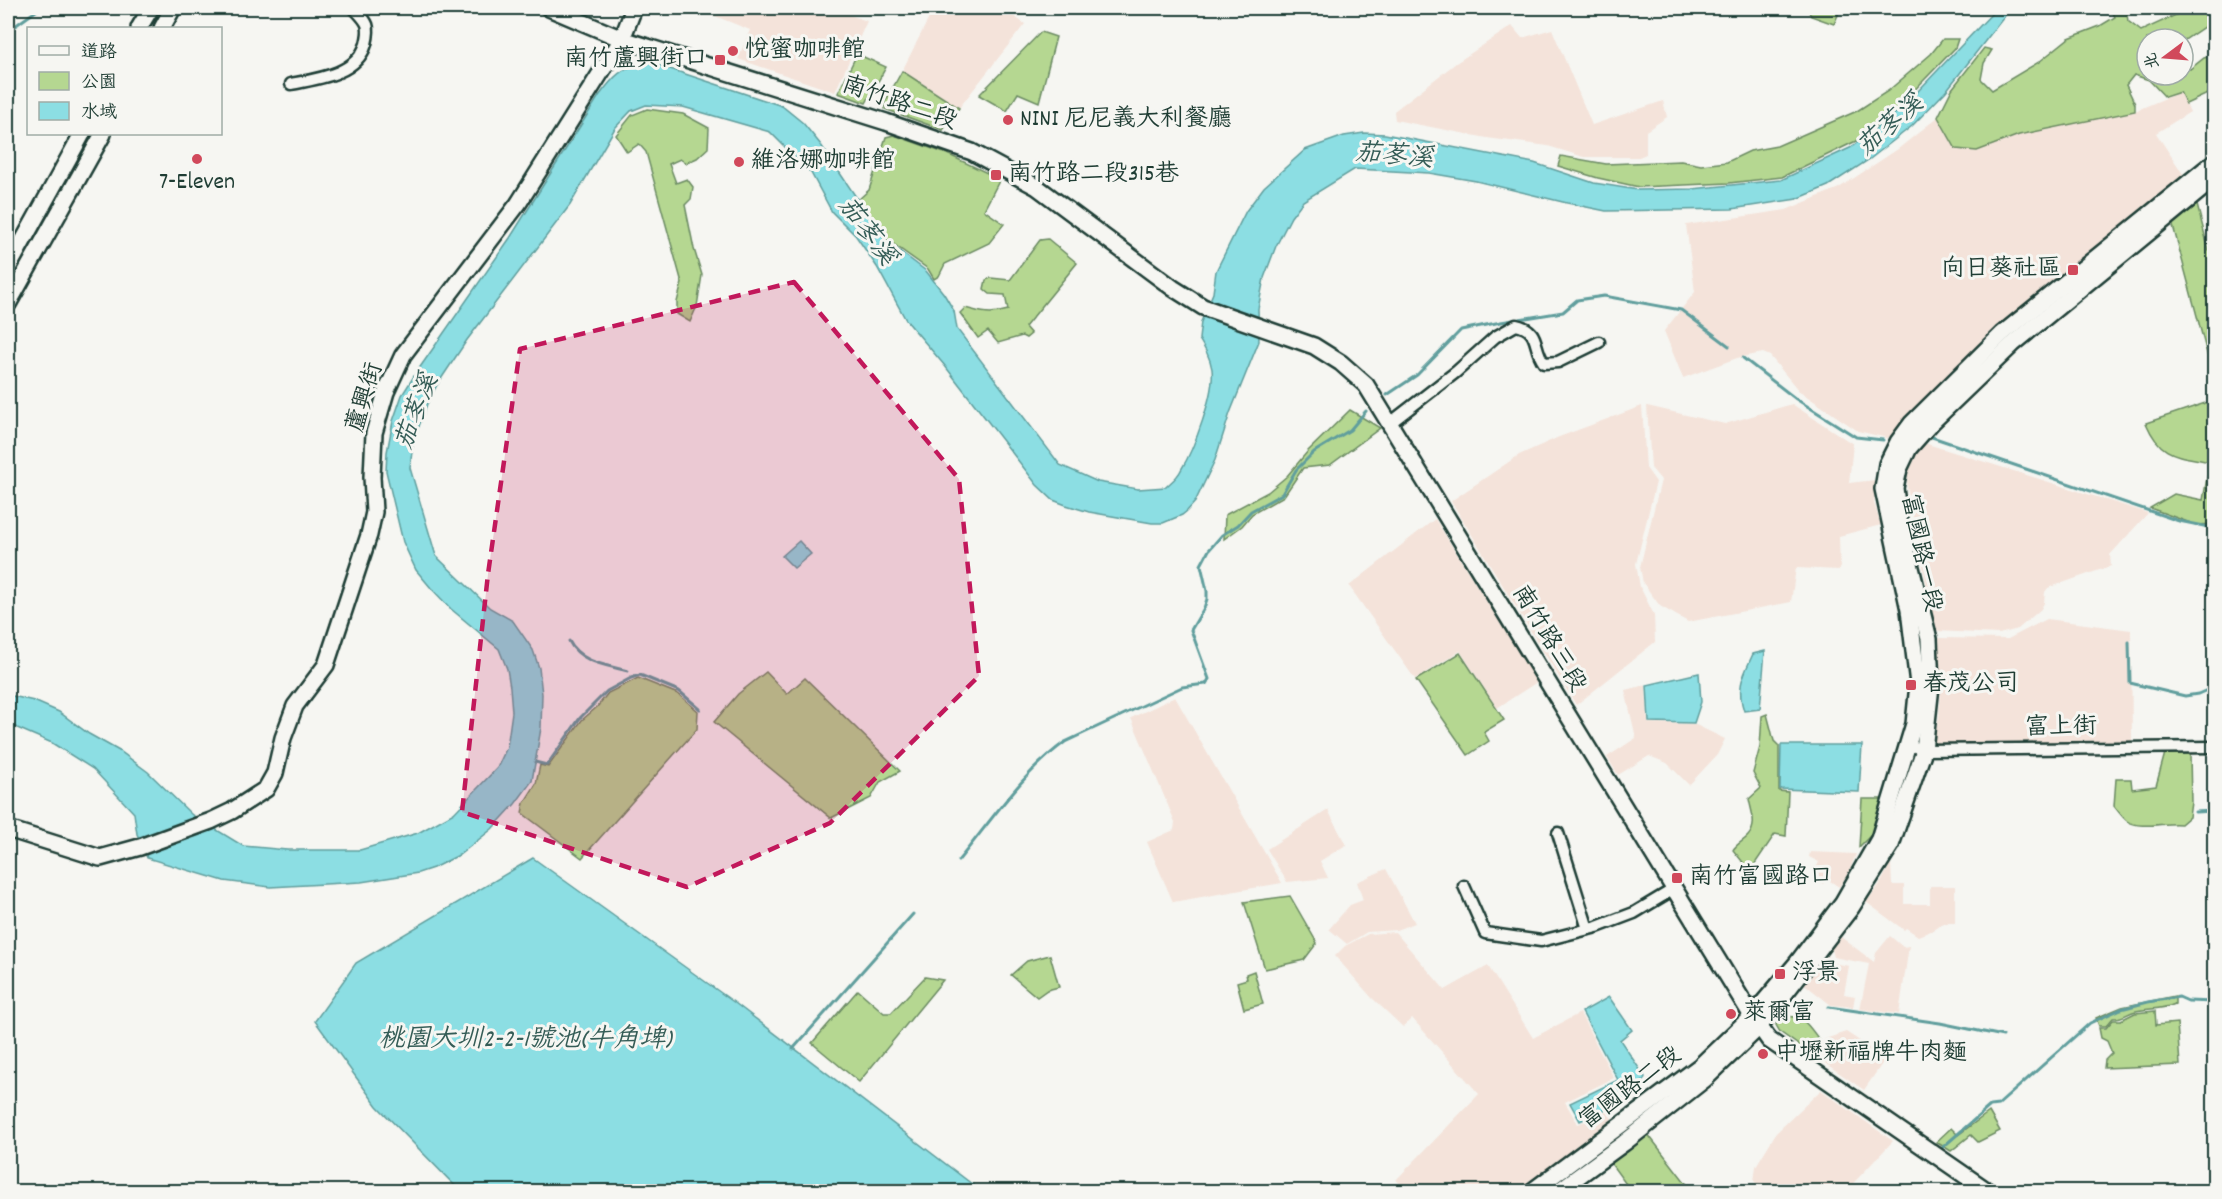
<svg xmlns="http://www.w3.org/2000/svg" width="2222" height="1199" viewBox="0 0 2222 1199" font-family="Dekko,'LXGW WenKai TC',sans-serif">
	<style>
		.built { fill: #f4e3da }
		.green { fill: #b5d791; stroke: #6a8a62; stroke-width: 1.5 }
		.water { fill: #8cdee3; stroke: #609e9d; stroke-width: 1.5 }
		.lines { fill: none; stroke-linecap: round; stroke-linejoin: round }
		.stream { stroke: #609e9d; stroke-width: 3 }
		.street-casing { stroke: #1f3d34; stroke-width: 15 }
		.secondary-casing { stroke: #1f3d34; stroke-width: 20 }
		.street { stroke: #f6f6f2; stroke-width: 10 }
		.secondary { stroke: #f6f6f2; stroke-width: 15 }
		.marked { fill: #c2185b; fill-opacity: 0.2; stroke: #c2185b; stroke-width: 4.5; stroke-dasharray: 12 8; stroke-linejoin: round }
		.poi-dot { fill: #d1495b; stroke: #f6f6f2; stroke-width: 2 }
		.labels { text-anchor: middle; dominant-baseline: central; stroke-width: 6; stroke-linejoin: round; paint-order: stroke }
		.poi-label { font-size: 24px; fill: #1f3d34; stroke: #f6f6f2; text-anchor: start }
		.street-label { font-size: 24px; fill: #1f3d34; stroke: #f6f6f2 }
		.water-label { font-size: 26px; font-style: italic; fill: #355d57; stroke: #f6f6f2 }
	</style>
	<rect width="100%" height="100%" fill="#f6f6f2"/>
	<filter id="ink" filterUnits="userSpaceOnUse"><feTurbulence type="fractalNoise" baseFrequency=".0167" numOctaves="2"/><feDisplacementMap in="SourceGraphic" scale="12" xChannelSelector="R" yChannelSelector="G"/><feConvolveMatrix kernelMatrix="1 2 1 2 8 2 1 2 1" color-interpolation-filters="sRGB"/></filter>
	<g filter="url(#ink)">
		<!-- built -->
		<g class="built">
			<polygon points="695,8 751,8 765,13 767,8 830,8 867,21 835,92 738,59 750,30"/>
			<polygon points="908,8 1002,8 1025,24 959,108 902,71 929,18"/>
			<polygon points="1512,26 1522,38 1552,29 1592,125 1663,101 1667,117 1646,131 1646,154 1639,157 1584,157 1548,146 1487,138 1395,120 1394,111 1456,63"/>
			<polygon points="2180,92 2190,112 2156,133 2185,177 1999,327 1908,414 1896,436 1887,438 1858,431 1799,391 1770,356 1763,353 1737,358 1683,378 1664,331 1695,292 1686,225 1786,210 1839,188 1898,149 1938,117 1946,129 1977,151 2019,135 2135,111"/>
			<polygon points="1792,404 1853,444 1849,483 1876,480 1874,503 1881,525 1839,536 1840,570 1796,568 1791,602 1688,622 1660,606 1643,583 1640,567 1661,480 1651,468 1647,406 1725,424"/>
			<polygon points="1642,406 1646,468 1656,482 1636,564 1640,587 1654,615 1655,642 1576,705 1451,501 1519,455 1559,437"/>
			<polygon points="1921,442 2148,513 2110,555 2111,566 2048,588 2045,592 2044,603 2041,609 2018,629 1999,634 1936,631 1907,487 1909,463"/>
			<polygon points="1435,519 1537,682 1497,708 1460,651 1415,679 1349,586"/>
			<polygon points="2047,619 2131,630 2132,742 1932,745 1939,718 1941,690 1937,638 2008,639"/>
			<polygon points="1646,685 1648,723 1694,724 1725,739 1717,755 1689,785 1667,763 1649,756 1618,775 1607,757 1636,738 1625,690"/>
			<polygon points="1175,697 1282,883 1173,902 1147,842 1174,830 1175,822 1131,718"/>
			<polygon points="1328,810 1346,845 1320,861 1328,878 1287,882 1267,849"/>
			<polygon points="1810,852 1856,854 1849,872 1839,887 1827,879 1823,884 1812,876 1819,862 1809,857"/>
			<polygon points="1891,863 1892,885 1904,885 1904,904 1930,904 1930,886 1955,886 1955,923 1944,923 1931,931 1918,936 1906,928 1904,930 1866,902 1880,884"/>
			<polygon points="1386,869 1415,923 1396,930 1367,932 1347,944 1329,929 1350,905 1363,900 1357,882"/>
			<polygon points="1395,932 1445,990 1488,966 1533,1038 1580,1013 1614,1078 1565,1102 1578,1124 1608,1111 1614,1123 1523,1191 1409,1191 1396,1180 1479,1094 1412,1018 1403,1027 1372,998 1335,956 1345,946 1368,934"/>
			<polygon points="1890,936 1903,947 1909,946 1899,1014 1860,1009 1869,964 1833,957 1831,949 1841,937 1874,962 1876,953"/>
			<polygon points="1825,954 1832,960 1832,963 1849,966 1844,994 1855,996 1853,1007 1831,1005 1803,983"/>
			<polygon points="1846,1032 1886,1058 1864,1090 1822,1061 1821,1055 1825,1039"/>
			<polygon points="1821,1090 1893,1141 1846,1191 1763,1191 1754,1181 1756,1166 1776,1133"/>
		</g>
		<!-- green -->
		<g class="green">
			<polygon points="1807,8 1841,8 1834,24 1811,16"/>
			<polygon points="2111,8 2126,8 2128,21 2141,31 2191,8 2214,8 2214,20 2183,41 2183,39 2147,39 2147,75 2183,75 2183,65 2190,69 2204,58 2214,55 2214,91 2186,104 2180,92 2165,97 2149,80 2134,75 2126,85 2135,104 2135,111 2019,135 1977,151 1956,149 1938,117 1952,89 1984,48 1992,50 1984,63 1981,79 1992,90 2039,62 2069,38 2100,26 2115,17"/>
			<polygon points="1041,32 1056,37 1039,102 1018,93 1007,111 979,95"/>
			<polygon points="1943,39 1958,39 1955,48 1897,108 1856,141 1782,177 1729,183 1639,187 1598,178 1558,166 1561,156 1606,164 1681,161 1701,165 1727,162 1750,151 1777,146 1857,111 1888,91 1931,54"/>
			<polygon points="857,54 886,67 866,103 838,93"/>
			<polygon points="902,71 959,108 943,130 885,109 885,102"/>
			<polygon points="647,109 683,114 709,128 708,148 697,158 686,163 680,159 669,164 676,183 687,179 693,187 691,199 685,205 694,249 702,275 697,306 690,322 677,314 677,302 682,283 646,152 639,144 627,152 616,135 632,115"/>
			<polygon points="894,135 947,154 1000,179 984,210 1004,224 989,243 945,264 939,276 934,279 928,269 885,238 859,199 869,190 886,137"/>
			<polygon points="2196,201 2209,251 2214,250 2214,380 2172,222"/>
			<path d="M1048,239L1077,263L1025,327L1031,334L1026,338L1022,336L998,343L988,331L978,338L960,313L965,308C982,313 992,315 1008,310L1005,295L990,294L984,289L986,280L991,278L1010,280L1040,240Z"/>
			<path d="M2214,400V524L2196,525L2150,508L2174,494L2203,500L2210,462C2177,455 2161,458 2146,423Z"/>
			<polygon points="1350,410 1380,428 1330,465 1303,468 1284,496 1252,514 1242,526 1224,539 1225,515 1268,492 1287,476 1308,451"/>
			<polygon points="1460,653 1504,720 1484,732 1489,741 1468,755 1416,680"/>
			<polygon points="766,672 787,694 805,678 900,771 880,782 871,798 831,818 714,722 738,694"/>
			<polygon points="638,678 678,694 698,711 697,729 582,858 522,813 524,803 536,784 540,765 548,767 582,720 597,707 608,693"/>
			<path d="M1767,714L1774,741L1779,746V791L1788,792L1786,836L1775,834L1750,871L1733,850C1737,843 1743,842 1748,836C1758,825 1751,811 1749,799L1761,788L1753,773L1760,747L1762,716Z"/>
			<path d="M2165,753L2190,754L2191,802L2189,817L2181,824C2165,822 2140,830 2127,821C2122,817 2118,811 2114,806L2116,779H2131L2132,789L2156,786Z"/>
			<polygon points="1862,799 1882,799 1871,835 1859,847"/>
			<polygon points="1290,896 1317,943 1304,960 1265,969 1244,902"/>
			<polygon points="1050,955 1059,987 1047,990 1037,997 1011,975 1027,961"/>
			<polygon points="1254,971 1263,1004 1244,1009 1237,982 1247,979 1246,974"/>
			<polygon points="925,977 943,980 859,1082 812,1043 858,990 884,1013 891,1013"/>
			<path d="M2175,996V1004C2162,1010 2149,1008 2136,1011C2127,1013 2122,1019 2113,1018L2106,1026H2099L2096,1018L2122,1007Z"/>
			<polygon points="2155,1011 2156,1025 2177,1023 2180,1065 2104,1068 2105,1060 2112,1053 2107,1041 2101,1038 2099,1028 2106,1028 2113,1020 2121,1020 2135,1013"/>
			<path d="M1779,1016C1804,1015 1806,1022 1820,1041L1817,1050L1811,1054L1780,1032L1776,1025Z"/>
			<polygon points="1989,1112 2000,1131 1978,1142 1971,1135 1951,1151 1936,1142 1951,1128 1958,1135"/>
			<polygon points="1647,1133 1692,1191 1631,1191 1609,1161"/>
		</g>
		<!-- water -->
		<g class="water">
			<path d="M1997,8H2011L1946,91L1912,126L1870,159L1828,186L1797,199L1732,209L1606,211L1567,203L1476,181L1429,173L1355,169L1303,201L1291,217L1276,246L1264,278L1258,309L1259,341L1230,413L1215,460L1195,502L1187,511L1182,515L1163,523H1152L1089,512L1066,505L1053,500L1037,485L945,366L906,320L877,267L856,236L832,212L811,173L770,132L683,107L646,105L631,111L615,128L570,205L467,340L437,385L427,404L413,443L410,468L436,556L490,608L513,621L533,650L539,668L542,694L541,728L532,781L515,804L492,829L459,855L433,868L418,873L361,882L270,887L224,881L147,858L137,834L134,813L93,769L52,743L8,724V695L34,701L59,712L89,734L121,752L148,772L192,815L243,846L287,850H360L418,833L454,813L497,768L507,747L512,712L510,687L507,669L499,649L451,609L431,588L416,570L403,542L386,471L387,452L393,421L402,395L416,373L510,238L599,96C614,76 621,68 646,61L782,106L803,123L821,145L885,240L926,271L944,294L954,311L957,329L1060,465L1098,482L1138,489L1166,487C1171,482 1178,477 1181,470C1194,449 1215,393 1212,369C1210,357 1205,349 1199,339L1201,322L1213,293L1216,271L1246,211L1264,187L1305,150L1344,136L1364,133L1385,134L1534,163L1594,183L1638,190L1692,189L1781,180L1850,148L1900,110Z"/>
			<polygon points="799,541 811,554 794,568 782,556"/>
			<path d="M1765,651L1760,709L1744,711C1736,687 1743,676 1753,654Z"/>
			<polygon points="1699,673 1701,702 1694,723 1649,722 1647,685"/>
			<polygon points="1781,745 1862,745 1859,792 1780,789"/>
			<polygon points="533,858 735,1003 981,1191 458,1191 457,1188 377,1106 315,1021 356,963"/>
			<polygon points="1609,997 1632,1030 1620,1040 1645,1077 1637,1095 1580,1121 1570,1103 1618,1080 1582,1012"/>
		</g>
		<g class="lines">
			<!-- stream -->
			<g class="stream">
				<polyline points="8,31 40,8"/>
				<polyline points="1743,358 1796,399 1856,437 1883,440"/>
				<polyline points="1387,395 1417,375 1461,330 1501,322 1563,312 1577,300 1604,296 1681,310 1729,346"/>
				<polyline points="1932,437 2179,521 2209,527 2214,526"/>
				<path d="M569,641C580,663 607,665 628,671"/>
				<polyline points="2129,642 2130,683 2185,696 2198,694 2214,687"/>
				<polyline points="535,762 547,765 580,718 607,691 631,678 640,675 679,691 700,709"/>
				<polyline points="2195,812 2214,811"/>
				<path d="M958,861C991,821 1022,773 1065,742L1182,687L1206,684L1209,679L1191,630L1204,608L1207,599V591L1201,565L1209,550L1222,535L1238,525L1251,511L1282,494L1296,470L1314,452L1350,430L1366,411"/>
				<polyline points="1829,1007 1940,1023 2003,1036"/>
				<polyline points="793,1049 913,914"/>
				<polyline points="1943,1147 1990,1106 1998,1105 2090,1023 2121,1009 2148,1002 2179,997 2188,1001 2214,1002"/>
			</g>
			<!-- street casing -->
			<g class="street-casing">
				<g id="street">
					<path d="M291,84C318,79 357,74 366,44C371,24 367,22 354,8"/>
					<path d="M1389,424L1456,372L1495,337L1516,325C1541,330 1532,347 1544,363L1558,362L1599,342"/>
					<polyline points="1909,745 1924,750 2214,747"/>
					<polyline points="1558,833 1588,929"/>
					<polyline points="1464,886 1485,933 1541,941 1597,927 1634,913 1674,889"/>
				</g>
			</g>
			<!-- secondary casing -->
			<g class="secondary-casing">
				<g id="secondary">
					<polyline points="549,8 622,39 886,122 972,152 1037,187 1173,288 1203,307 1314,346 1341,363 1366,385 1752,1016 1769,1040 1989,1192"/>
					<polyline points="139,28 151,8"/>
					<polyline points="162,28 173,8"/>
					<polyline points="8,268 82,134"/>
					<polyline points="8,304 103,134"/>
					<polyline points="8,829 100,858 140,847 211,821 232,811 266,789 275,773 283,738 295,706 326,665 369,535 374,512 372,477 374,433 386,392 403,355 518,204 622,39 634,8"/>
					<polyline points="1531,1192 1700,1066 1752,1016 1797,963 1843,902 1879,839 1914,724 1918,684 1909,610 1883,489 1887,464 1898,442 1912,423 2002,334 2214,162"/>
					<polyline points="1557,1192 1624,1143 1705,1079 1759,1027 1851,908 1891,845 1924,750 1931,686 1929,639 1899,520 1895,488 1899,469 1909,448 1932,422 2013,344 2214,179"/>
				</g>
			</g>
			<!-- street -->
			<use href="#street" class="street"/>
			<!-- secondary -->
			<use href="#secondary" class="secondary"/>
		</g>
	</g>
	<!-- marked area -->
	<path class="marked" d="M794,282L959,479L979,676L830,823L687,887L462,812L488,574L520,349Z"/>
	<!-- markers -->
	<g class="poi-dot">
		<circle cx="733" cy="51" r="6"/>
		<rect x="714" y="54" width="12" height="12" rx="3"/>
		<circle cx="1008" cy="120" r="6"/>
		<circle cx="197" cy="159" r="6"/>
		<circle cx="739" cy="162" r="6"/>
		<rect x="990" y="169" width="12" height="12" rx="3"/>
		<rect x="2067" y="264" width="12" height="12" rx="3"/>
		<rect x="1905" y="679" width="12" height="12" rx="3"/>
		<rect x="1671" y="872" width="12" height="12" rx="3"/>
		<rect x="1774" y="968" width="12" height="12" rx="3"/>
		<circle cx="1731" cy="1014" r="6"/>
		<circle cx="1763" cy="1054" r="6"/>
	</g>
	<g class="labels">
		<!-- poi labels -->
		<g class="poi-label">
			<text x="745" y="51">悅蜜咖啡館</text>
			<text x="708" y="60" text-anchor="end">南竹蘆興街口</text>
			<text x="1020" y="120">NINI 尼尼義大利餐廳</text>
			<text x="751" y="162">維洛娜咖啡館</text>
			<text x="1008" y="175">南竹路二段315巷</text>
			<text x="197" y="183" text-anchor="middle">7-Eleven</text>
			<text x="2061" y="270" text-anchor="end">向日葵社區</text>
			<text x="1923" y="685">春茂公司</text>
			<text x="1689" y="878">南竹富國路口</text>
			<text x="1792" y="974">浮景</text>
			<text x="1743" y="1014">萊爾富</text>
			<text x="1775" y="1054">中壢新福牌牛肉麵</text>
		</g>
		<!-- street labels -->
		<g class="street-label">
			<text transform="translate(899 104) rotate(19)">南竹路二段</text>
			<text transform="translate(366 398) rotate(-73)">蘆興街</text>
			<text transform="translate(1920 553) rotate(78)">富國路一段</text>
			<text transform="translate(1548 639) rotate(59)">南竹路三段</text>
			<text transform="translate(2061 728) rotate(-1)">富上街</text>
			<text transform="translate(1631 1089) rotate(-37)">富國路二段</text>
		</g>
		<!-- water labels -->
		<g class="water-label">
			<text transform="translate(1891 126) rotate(-41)">茄苳溪</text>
			<text transform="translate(1394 157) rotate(5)">茄苳溪</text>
			<text transform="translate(866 232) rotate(53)">茄苳溪</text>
			<text transform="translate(418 412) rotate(-69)">茄苳溪</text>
			<text x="525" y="1040">桃園大圳2-2-1號池(牛角埤)</text>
		</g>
	</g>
	<!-- margin -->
	<rect width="2222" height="1199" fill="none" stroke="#f6f6f2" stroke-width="30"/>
	<rect x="15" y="15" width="2192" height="1169" fill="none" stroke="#1f3d34" stroke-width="2" filter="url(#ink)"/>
	<!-- legend -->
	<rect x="27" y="27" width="195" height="108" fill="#f6f6f2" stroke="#a0aca6" stroke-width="1.5"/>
	<rect x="39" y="46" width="30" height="9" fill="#f6f6f2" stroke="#a0aca6" stroke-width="1.5"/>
	<text x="81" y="57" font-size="18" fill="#1f3d34">道路</text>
	<rect x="39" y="72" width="30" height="18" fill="#b5d791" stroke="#a0aca6" stroke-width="1.5"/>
	<text x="81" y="87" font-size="18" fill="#1f3d34">公園</text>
	<rect x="39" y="102" width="30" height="18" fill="#8cdee3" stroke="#a0aca6" stroke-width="1.5"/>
	<text x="81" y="117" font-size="18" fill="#1f3d34">水域</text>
	<!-- north arrow -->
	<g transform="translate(2165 57) rotate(254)"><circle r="28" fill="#f6f6f2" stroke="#a0aca6" stroke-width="1.5"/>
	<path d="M0-4.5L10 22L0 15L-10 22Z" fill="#d1495b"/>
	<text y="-9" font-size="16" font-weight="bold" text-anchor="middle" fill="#1f3d34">北</text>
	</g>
</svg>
